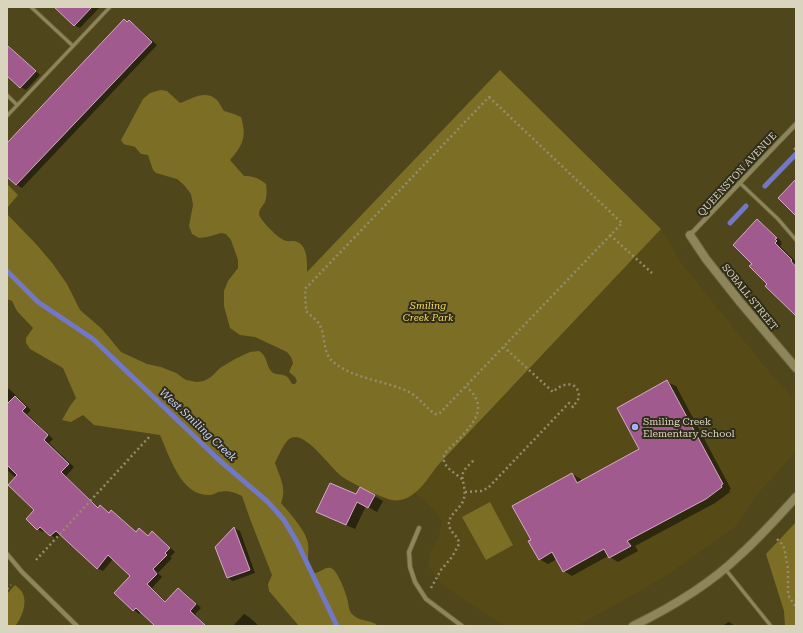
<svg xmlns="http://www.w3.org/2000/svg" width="803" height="633" viewBox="0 0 803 633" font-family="'Roboto Serif',serif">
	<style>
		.built { fill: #564b17 }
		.green { fill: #7d6e26 }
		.shadow { fill: #0007 }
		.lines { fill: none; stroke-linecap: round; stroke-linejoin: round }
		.stream { stroke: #7179c5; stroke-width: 5 }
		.building { fill: #a15a8e; stroke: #d4aac7 }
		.lane-casing { stroke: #68623c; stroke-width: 4.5 }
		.street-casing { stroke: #68623c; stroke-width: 5.5 }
		.secondary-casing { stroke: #68623c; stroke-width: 10 }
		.path { stroke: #948d6c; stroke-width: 2.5; stroke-dasharray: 2 3; stroke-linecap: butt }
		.lane { stroke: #8e855a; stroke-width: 3 }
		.street { stroke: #8e855a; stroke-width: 4 }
		.secondary { stroke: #8e855a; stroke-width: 8 }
		.poi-dot { fill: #a7b1fc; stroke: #302c1a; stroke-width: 1.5 }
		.labels { text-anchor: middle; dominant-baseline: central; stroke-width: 4; stroke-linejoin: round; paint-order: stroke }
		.street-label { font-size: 10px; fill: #d8d4bd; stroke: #302c1a }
		.park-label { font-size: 10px; font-style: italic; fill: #f5dc60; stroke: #302c1a }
		.poi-label { font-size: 10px; fill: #d8d4bd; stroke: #302c1a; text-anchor: start }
		.water-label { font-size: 11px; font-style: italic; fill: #cdd4fe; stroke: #302c1a }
	</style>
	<rect width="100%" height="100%" fill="#4f461b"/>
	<!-- built -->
	<polygon class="built" points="661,229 679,260 761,362 796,402 796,452 758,493 736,526 677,568 647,587 577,626 505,626 444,586 433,573 429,566 429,560 430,552 438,539 441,528 441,518 432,508 414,492"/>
	<!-- green -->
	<g class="green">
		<path d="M500,70L661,229L440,463C429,475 423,490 407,498C402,500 397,501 392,500C382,498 348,482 340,475C330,467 305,431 291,438C285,440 278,457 275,463C280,478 287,488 281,503C289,512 307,532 308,544C310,555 304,566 314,573C320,573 325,566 331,568C338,571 345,591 347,598C349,604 348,611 353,615C359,621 369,620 376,624L377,626H299L269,591L268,584L272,575L250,519L242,496C234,492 228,490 218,492C216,493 212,495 210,495C181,497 169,455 160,435L94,425L83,415L71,422L62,420L70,406L76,398L63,368L30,349L26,343V338L33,328L17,311L12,301L7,299V214L36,244L53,264L67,284L80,310L102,329L121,352L147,364L161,367L176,373L186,380L197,382L204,381L211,377L220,368L235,359L250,352L259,351C267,355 266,365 271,371C275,376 281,373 286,376C289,378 291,382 292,384H295L297,381L295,377L289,372L293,363L291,357L287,352L255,337L240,335L230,328L224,306V291L228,281L238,268V260L231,240L226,234L221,233L207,237L199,238L192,234L189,226L193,205L191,194L184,185L177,179L156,173L153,170L148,155L141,154L135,147C129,144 124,147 121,140L143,99L150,93L160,90L167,91L180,103C192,99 205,89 217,100C220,103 221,107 224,111L234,114L241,117C247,137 243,145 230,160L244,176C253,176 259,178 266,184C267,191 267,196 265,202C263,206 259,209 259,214C260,220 276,236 282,239C286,242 289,241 294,241C308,243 307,262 307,272Z"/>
		<polygon points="7,184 18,195 7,208"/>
		<polygon points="490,502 513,545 486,560 462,517"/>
		<polygon points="796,522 796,626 785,626 784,611 766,554"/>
		<path d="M15,585C17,587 21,590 22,592C28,602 22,618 15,626H7V594Z"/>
	</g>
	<!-- shadow -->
	<g class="shadow">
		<polygon points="55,7 100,7 80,28 74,25"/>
		<polygon points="129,21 134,24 157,45 22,188 17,185 7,176 7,144"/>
		<polygon points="7,44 40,75 26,90 20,87 7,75"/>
		<polygon points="757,220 763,224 782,242 780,243 782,244 780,246 796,262 796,313 768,284 753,264"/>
		<polygon points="667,382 676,386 731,489 729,490 730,492 715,503 635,546 638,551 618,562 608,556 572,576 564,571 557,559 548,564 539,559 532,540 572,474 581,479 582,482 641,450"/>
		<polygon points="7,387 31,410 27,414 53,439 49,443 74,467 66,476 99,508 100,506 110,513 111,512 117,515 137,533 139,530 149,537 153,533 158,536 175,552 170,557 172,558 158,573 162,577 152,588 166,602 178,589 184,592 201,608 195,614 206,626 156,626 141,612 139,614 134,610 115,593 132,576 113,559 103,571 97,568 61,534 56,539 45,530 43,532 37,529 36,510 16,478 7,470"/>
		<polygon points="361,488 383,501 377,512 366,506 355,529 326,516 356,496"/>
		<polygon points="234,528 240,531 255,573 233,581 228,578 217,547"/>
		<polygon points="244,614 249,617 259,626 233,626"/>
		<polygon points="729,622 735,626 722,626"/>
	</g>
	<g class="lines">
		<!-- stream -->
		<g class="stream">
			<polyline points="765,186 796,154"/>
			<polyline points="730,223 746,206"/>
			<polyline points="7,271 38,302 93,339 218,459 268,502 284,520 297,542 337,626"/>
		</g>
	</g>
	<!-- building -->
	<g class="building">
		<polygon points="54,7 92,7 74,26"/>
		<polygon points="124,19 127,22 129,20 152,42 16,185 7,177 7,143"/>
		<polygon points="7,45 36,71 20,88 7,76"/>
		<polygon points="796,179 796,216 778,198"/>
		<polygon points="757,219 777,238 775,239 777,241 775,243 792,260 791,261 796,267 796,316 765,286 767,284 749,266 752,264 733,245"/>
		<polygon points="667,380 723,484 721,485 722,487 706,499 627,541 631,546 609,558 604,549 563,572 552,552 539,560 528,541 531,540 512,506 572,473 577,483 639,449 617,408"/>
		<polygon points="15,396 26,407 22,411 48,435 44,440 69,464 61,472 98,508 100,505 109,513 111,510 136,532 139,528 148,536 152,531 170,548 165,553 167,555 153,569 157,574 147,584 165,602 178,588 196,604 190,611 206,626 155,626 136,608 133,611 114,593 130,576 108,555 97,569 56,531 50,536 40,527 37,530 26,519 34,510 8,485 17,475 7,465 7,404"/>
		<polygon points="330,483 356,494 360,487 375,495 368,508 357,502 346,525 316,512"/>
		<polygon points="234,527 250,570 227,578 215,547"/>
	</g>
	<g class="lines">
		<!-- lane casing -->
		<g class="lane-casing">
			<g id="lane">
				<polyline points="31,7 73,46"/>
				<polyline points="7,95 17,105"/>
				<polyline points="7,116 110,7"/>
				<polyline points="740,183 778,219 796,240"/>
				<polyline points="726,570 771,626"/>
			</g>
		</g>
		<!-- street casing -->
		<g class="street-casing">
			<g id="street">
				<polyline points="690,235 796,124"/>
				<polyline points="419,528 409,552 410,567 415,582 426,599 462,626"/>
				<polyline points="7,554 22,572 77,626"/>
			</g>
		</g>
		<!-- secondary casing -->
		<g class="secondary-casing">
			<g id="secondary">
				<polyline points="690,235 706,259 740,302 796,368"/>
				<path d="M633,626C672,607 709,585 740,555C760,537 778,517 796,497"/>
			</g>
		</g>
		<!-- path -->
		<g class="path">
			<path d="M489,97L622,223L441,412L439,414H435C425,407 418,396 407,391C383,380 353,379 332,361C322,351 326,335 319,324C316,319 310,315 306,311L305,289Z"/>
			<polyline points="794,148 796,150"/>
			<polyline points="610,235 652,273"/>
			<path d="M462,479C454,472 439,465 445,453C457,440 486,418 476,399C474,394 470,390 466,387"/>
			<path d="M465,492L481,491L488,488L569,403L573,407L579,398C579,380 563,382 553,392L504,347"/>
			<polyline points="777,539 783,545 785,552 788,569 788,595 796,607"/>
			<polyline points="36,560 150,436"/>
			<path d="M431,588L441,570L452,557L459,544C459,536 450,533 449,525C448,515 460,509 463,501C468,489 460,480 463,473C465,468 471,463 475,459"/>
			<polyline points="7,589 11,585"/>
		</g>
		<!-- lane -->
		<use href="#lane" class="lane"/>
		<!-- street -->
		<use href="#street" class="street"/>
		<!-- secondary -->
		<use href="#secondary" class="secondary"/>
	</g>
	<!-- markers -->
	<circle class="poi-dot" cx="635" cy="427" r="4"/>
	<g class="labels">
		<!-- street labels -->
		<g class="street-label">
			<text transform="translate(737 174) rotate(-47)">QUEENSTON AVENUE</text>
			<text transform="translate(750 297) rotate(51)">SOBALL STREET</text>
		</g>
		<!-- park labels -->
		<g class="park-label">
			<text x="428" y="305">Smiling<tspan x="428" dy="12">Creek Park</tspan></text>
		</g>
		<!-- poi labels -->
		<g class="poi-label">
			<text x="643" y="421">Smiling Creek<tspan x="643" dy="12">Elementary School</tspan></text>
		</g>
		<!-- water labels -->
		<g class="water-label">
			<text transform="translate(198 425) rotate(43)">West Smiling Creek</text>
		</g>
	</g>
	<!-- border -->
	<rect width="803" height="633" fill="none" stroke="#d8d4bd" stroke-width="16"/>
</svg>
